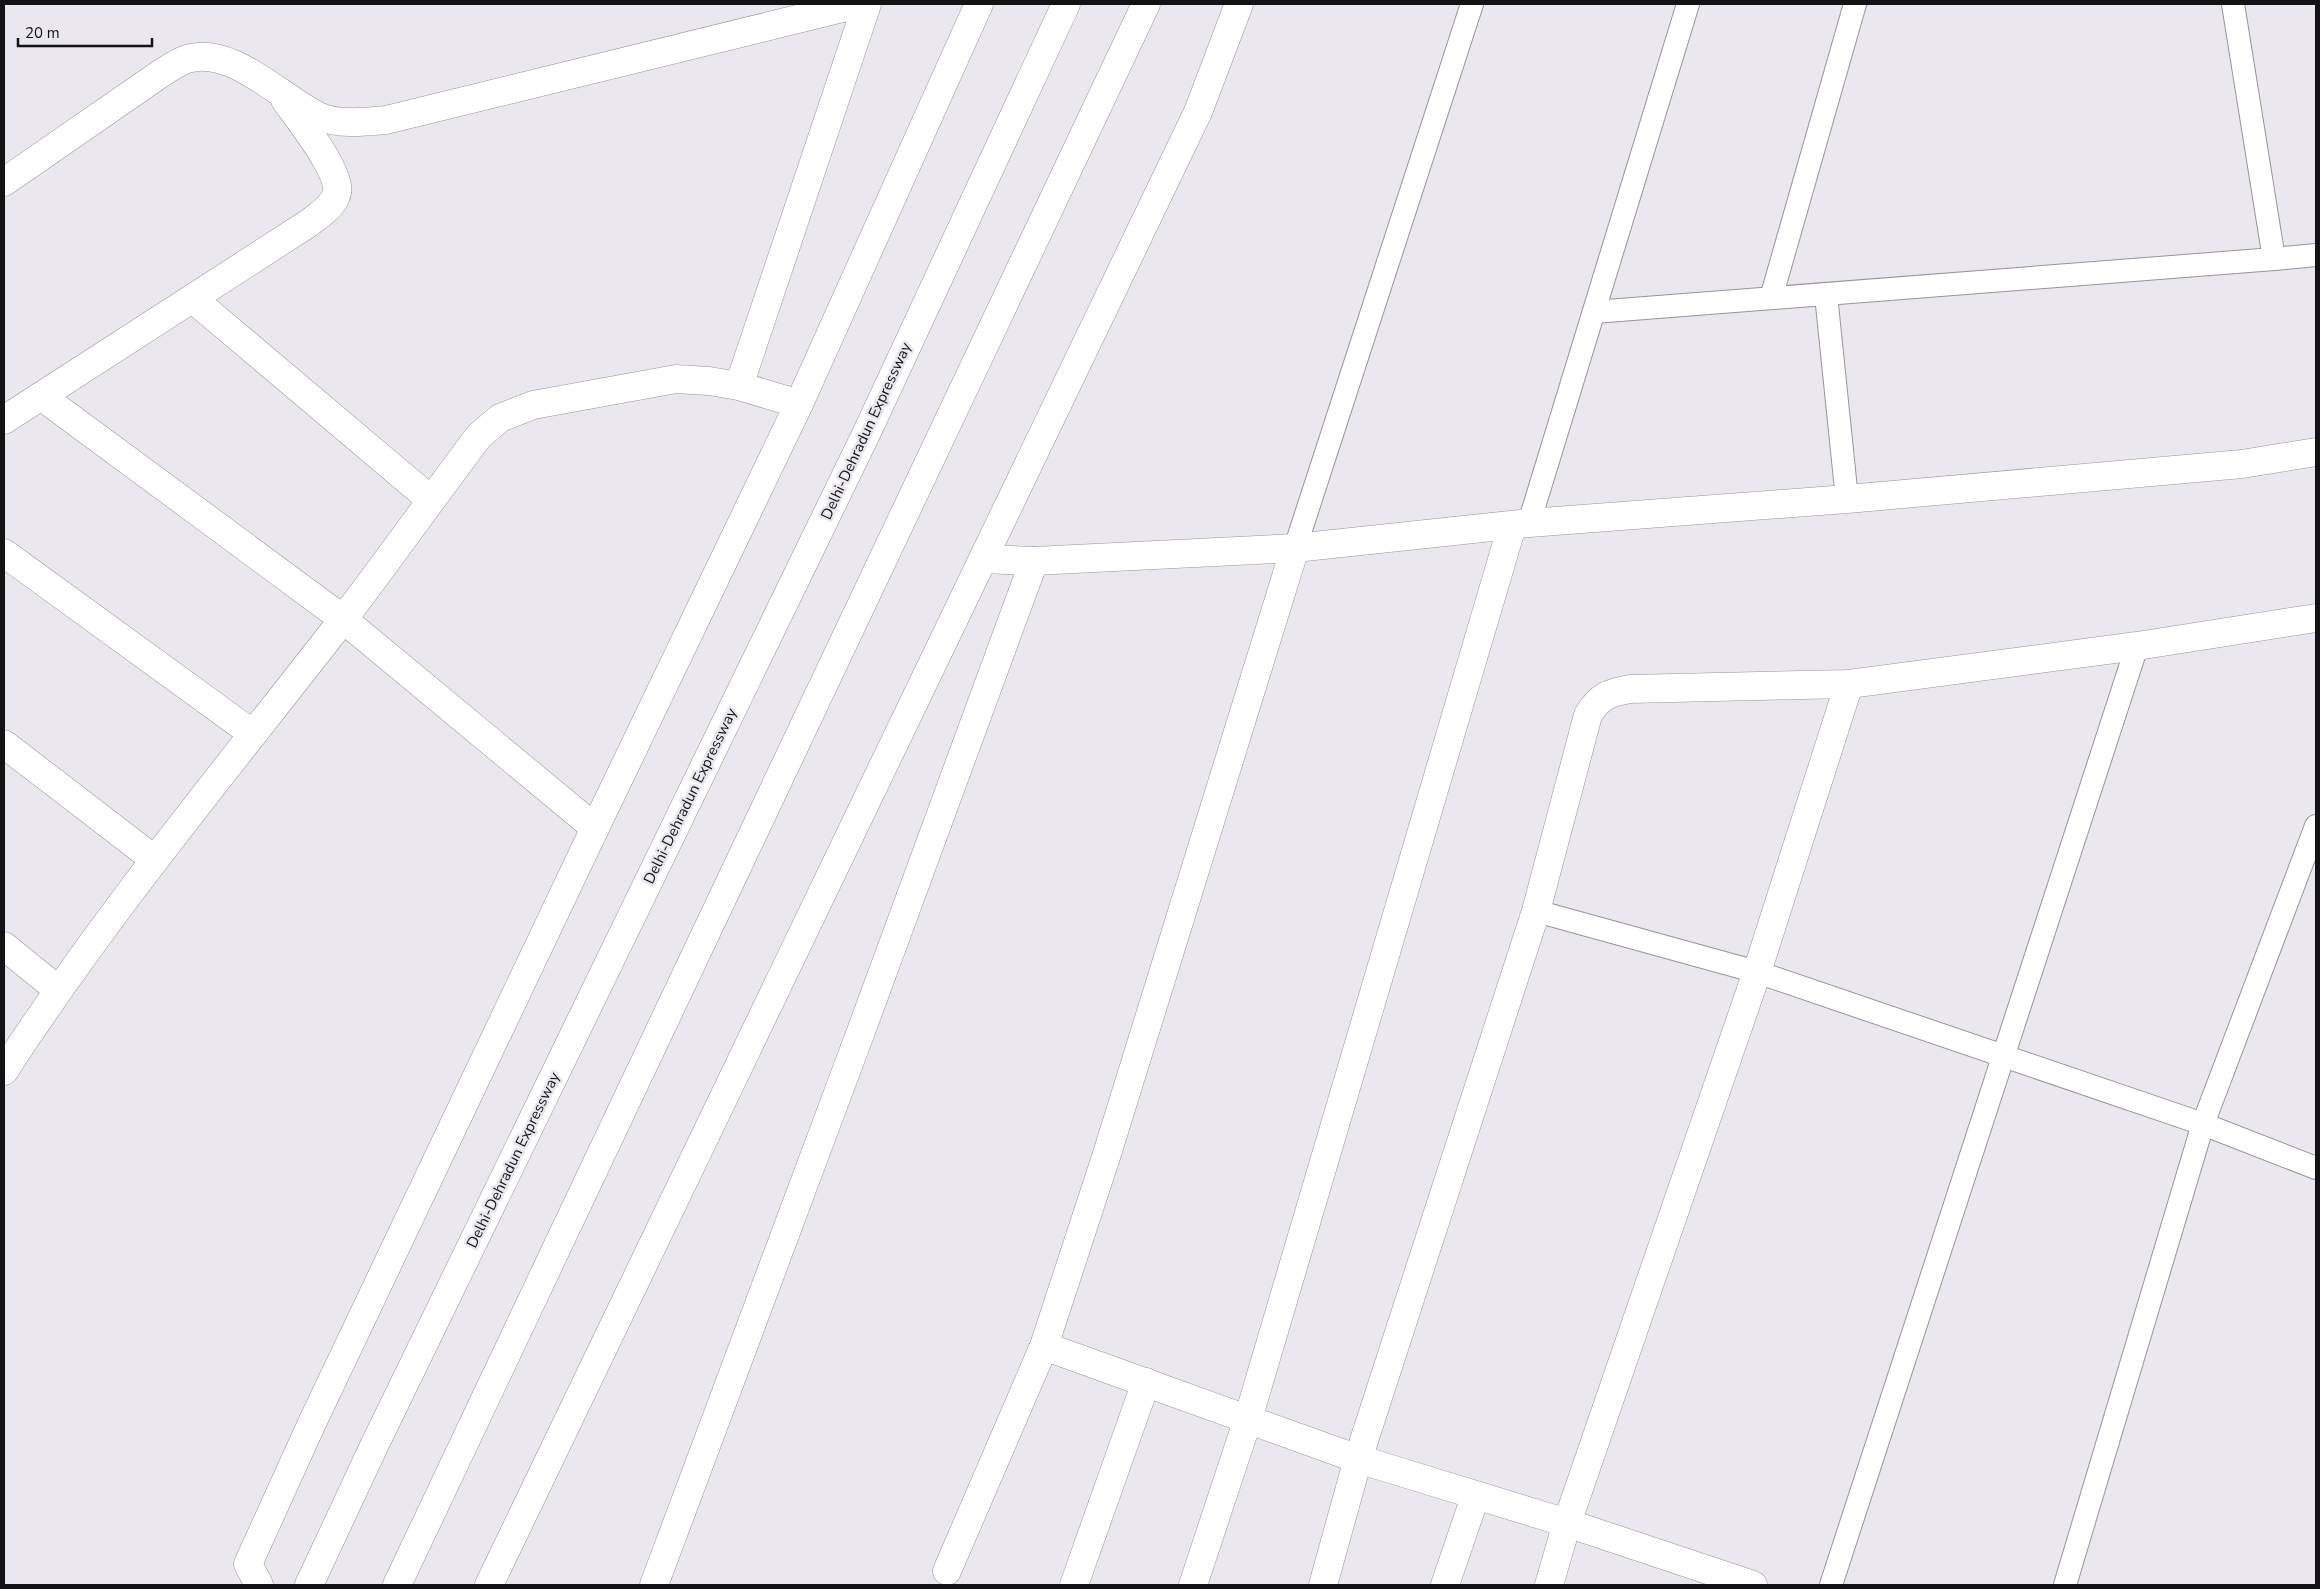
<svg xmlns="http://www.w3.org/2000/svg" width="2320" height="1589" viewBox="0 0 2320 1589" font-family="'Nunito Sans',sans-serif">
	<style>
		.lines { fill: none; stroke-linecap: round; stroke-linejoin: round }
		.service-casing { stroke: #97949b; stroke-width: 24 }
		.minor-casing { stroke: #97949b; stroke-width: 29 }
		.tertiary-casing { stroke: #97949b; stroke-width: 29 }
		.motorway-casing { stroke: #97949b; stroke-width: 29 }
		.service { stroke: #fff; stroke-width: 22 }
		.minor { stroke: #fff; stroke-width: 28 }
		.tertiary { stroke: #fff; stroke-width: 28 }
		.motorway { stroke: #fff; stroke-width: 28 }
		.labels { text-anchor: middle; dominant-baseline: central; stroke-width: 5; stroke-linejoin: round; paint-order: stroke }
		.street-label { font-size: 15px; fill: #131215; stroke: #eae7ef }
	</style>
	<rect width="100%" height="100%" fill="#eae7ef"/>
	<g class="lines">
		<!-- service casing -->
		<g class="service-casing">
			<g id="service">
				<polyline points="2233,4 2274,259 2316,255"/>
				<polyline points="1826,295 1847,499"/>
				<polyline points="1771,298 1855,4"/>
				<polyline points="1594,312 2274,259"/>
				<polyline points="1529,523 1688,4"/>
				<polyline points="1295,548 1472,4"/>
				<polyline points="1536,911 1757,972 2203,1124 2316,1168"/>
				<polyline points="1831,1585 2137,646"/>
				<polyline points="2065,1585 2203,1124 2316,826"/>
			</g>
		</g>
		<!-- minor casing -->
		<g class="minor-casing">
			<g id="minor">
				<path d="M4,182L160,74C168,69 178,62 187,59C231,45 281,98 318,116C337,125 365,122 386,120L859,4"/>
				<polyline points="193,299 431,500"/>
				<polyline points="739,386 867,4"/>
				<polyline points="41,396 343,619 595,828"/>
				<path d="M4,420L309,223C319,215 331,208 336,196C346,177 297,117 285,100"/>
				<polyline points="4,553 253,734"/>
				<polyline points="4,744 155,860"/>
				<polyline points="4,946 57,989"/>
				<path d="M4,1071C106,914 226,770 341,622C388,561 432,498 479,436L500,418L533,405L676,379L709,381L739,386L799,404"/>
				<polyline points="1044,1346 1358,1459 1567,1523 1753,1585"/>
				<polyline points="947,1571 1044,1346 1106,1157 1295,548"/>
				<polyline points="654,1585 860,1034 1034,561"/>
				<polyline points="1074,1585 1146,1382"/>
				<polyline points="1193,1585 1248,1419 1512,526"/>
				<path d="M1323,1585L1358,1459L1536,911L1588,715C1600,696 1608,693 1630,689L1849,684L2137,646L2316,618"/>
				<polyline points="1445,1585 1475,1497"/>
				<polyline points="1549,1585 1567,1523 1757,972 1849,684"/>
			</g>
		</g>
		<!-- tertiary casing -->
		<g class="tertiary-casing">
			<g id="tertiary">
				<polyline points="983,559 1034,561 1295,548 1529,523 1847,499 2242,464 2316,452"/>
				<polyline points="259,1585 248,1564 312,1423 595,828 799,404 979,4"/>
				<polyline points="489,1585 1198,112 1239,4"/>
			</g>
		</g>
		<!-- motorway casing -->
		<g class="motorway-casing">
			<g id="motorway">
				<polyline points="309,1585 374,1446 868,430 1066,4"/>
				<polyline points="397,1585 1146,4"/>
			</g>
		</g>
		<!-- service -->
		<use href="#service" class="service"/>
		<!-- minor -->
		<use href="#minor" class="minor"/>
		<!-- tertiary -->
		<use href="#tertiary" class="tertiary"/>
		<!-- motorway -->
		<use href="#motorway" class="motorway"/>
	</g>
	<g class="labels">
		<!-- street labels -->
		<g class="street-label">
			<text transform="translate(866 431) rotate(-65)">Delhi-Dehradun Expressway</text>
			<text transform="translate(690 796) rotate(-64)">Delhi-Dehradun Expressway</text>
			<text transform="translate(513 1160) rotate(-64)">Delhi-Dehradun Expressway</text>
		</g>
	</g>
	<!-- border -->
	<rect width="2320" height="1589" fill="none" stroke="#131215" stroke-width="10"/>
	<!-- scale -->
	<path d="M18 38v8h134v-8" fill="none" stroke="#131215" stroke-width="2.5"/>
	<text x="25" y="38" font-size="15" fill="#131215" stroke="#eae7ef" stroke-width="4" paint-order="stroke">20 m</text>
</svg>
